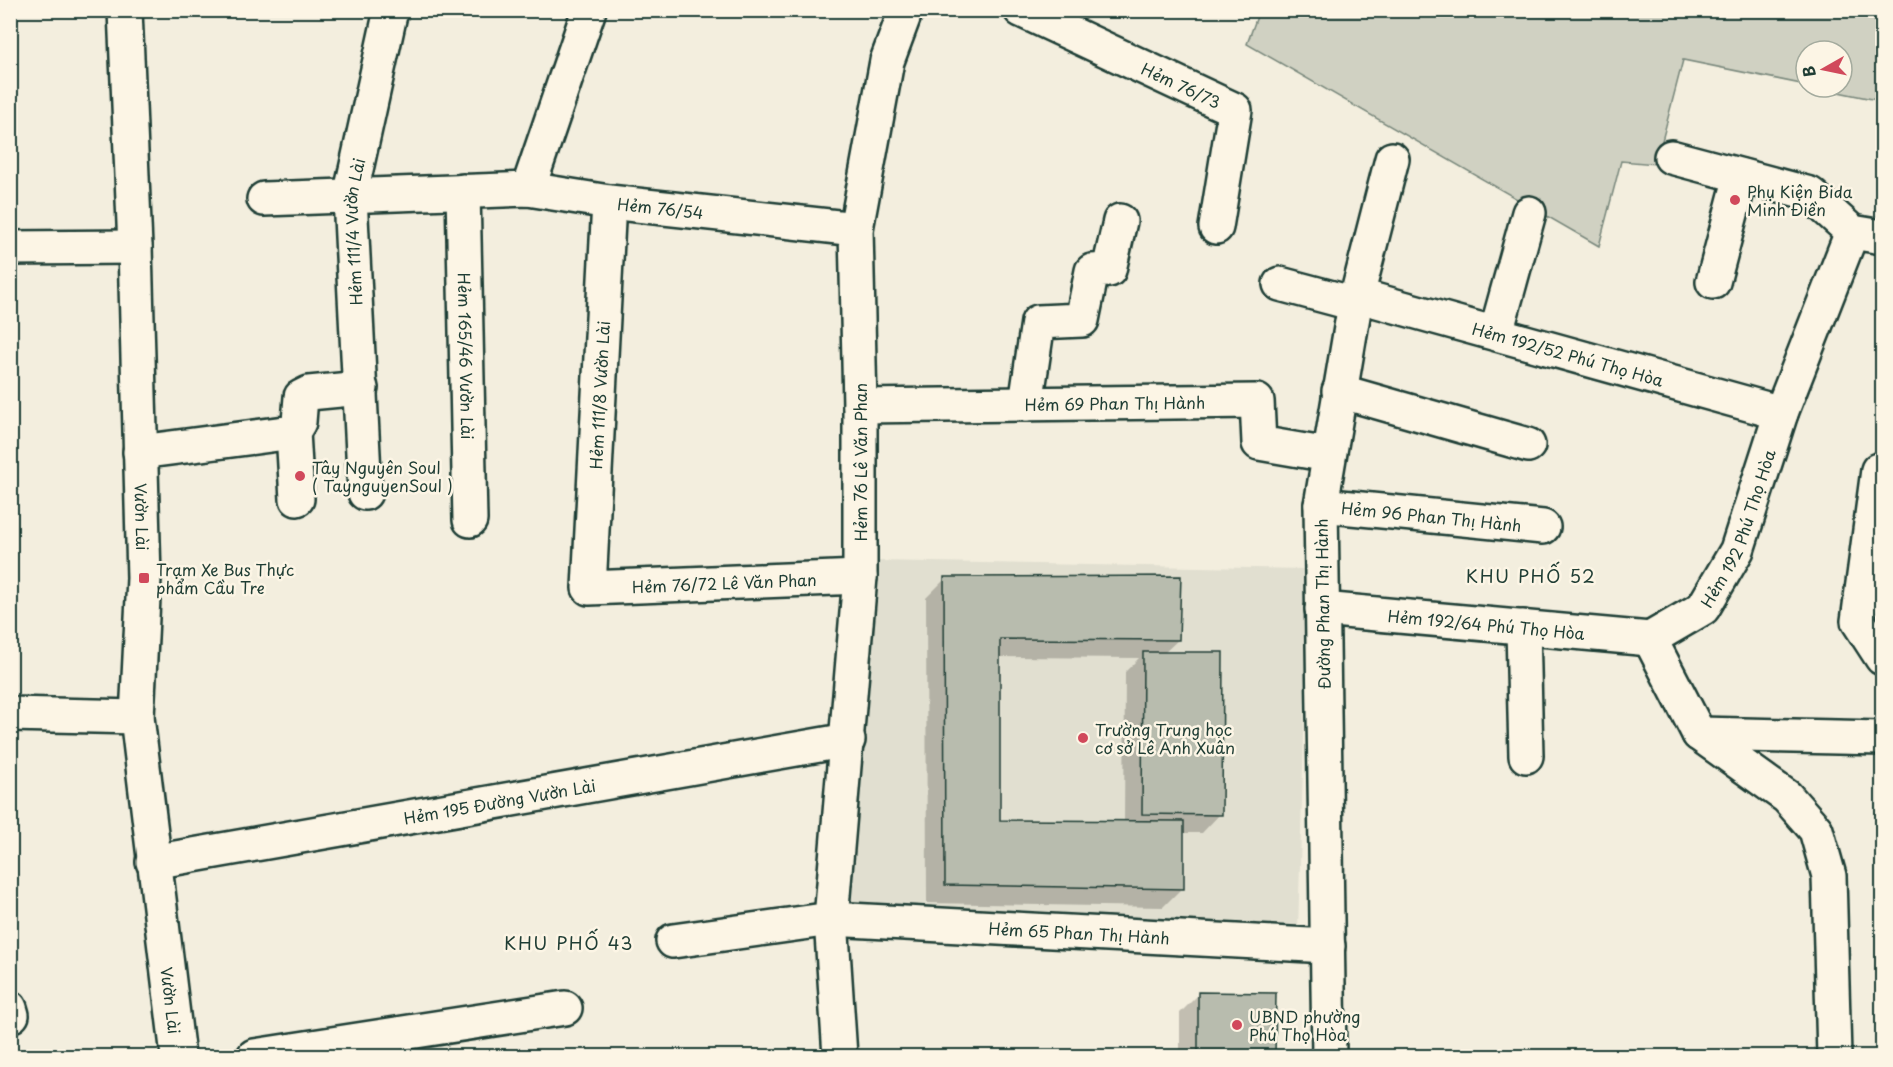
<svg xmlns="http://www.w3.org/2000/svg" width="1893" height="1067" viewBox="0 0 1893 1067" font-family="'Playpen Sans',sans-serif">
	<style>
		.built { fill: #e1dfd0 }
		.green { fill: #d0d1c2; stroke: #78877b; stroke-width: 1.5 }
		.shadow { fill: #0003; fill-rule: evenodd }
		.building { fill: #b8bcae; stroke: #1f3d34; stroke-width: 1.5 }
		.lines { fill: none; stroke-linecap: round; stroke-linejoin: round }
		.minor-casing { stroke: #1f3d34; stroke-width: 38 }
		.minor { stroke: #fcf5e5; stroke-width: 33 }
		.poi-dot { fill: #d1495b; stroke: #fcf5e5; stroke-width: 2 }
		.labels { text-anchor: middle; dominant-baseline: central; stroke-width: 5; stroke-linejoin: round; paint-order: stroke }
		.street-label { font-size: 16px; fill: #1f3d34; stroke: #fcf5e5 }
		.poi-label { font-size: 16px; fill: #1f3d34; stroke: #fcf5e5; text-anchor: start }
		.neighbourhood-label { font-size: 18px; letter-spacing: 1.5px; fill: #1f3d34; stroke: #fcf5e5 }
	</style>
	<rect width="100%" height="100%" fill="#f3eede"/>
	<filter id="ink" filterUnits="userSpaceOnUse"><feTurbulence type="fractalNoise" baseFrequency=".0167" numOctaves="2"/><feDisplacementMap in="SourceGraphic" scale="12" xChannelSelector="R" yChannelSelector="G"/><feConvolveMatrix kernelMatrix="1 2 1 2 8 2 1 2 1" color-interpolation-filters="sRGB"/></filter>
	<g filter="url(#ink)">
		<!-- built -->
		<polygon class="built" points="877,561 1309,569 1298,931 846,907"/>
		<!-- green -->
		<polygon class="green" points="1259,11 1882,11 1882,101 1814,87 1842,87 1842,51 1806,51 1806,85 1683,60 1656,164 1621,161 1599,246 1247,44"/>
		<!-- shadow -->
		<g class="shadow">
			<path d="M945,579L1178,640L1164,653L1220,814L1202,833H1183L1182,888L1163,907L927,903L926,598ZM998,657L1139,658L1125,672L1124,822H999Z"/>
			<polygon points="1199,994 1274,995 1274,1056 1180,1056 1180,1013"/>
		</g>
		<!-- building -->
		<g class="building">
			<polygon points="1181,576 1179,640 1000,639 1000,820 1184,821 1184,889 945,885 944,577"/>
			<polygon points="1143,652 1223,652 1222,815 1142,814"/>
			<polygon points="1198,992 1276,993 1275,1056 1198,1056"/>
		</g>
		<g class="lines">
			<!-- minor casing -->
			<g class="minor-casing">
				<g id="minor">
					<path id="s1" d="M125,10L135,247L144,578L137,717L178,1056"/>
					<path id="s2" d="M1021,10L1235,110L1216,227"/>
					<polyline points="1671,157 1810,194 1852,232"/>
					<polyline points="528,189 589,10"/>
					<path id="s3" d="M463,191L470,520"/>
					<path id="s4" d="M264,199L528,189L609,202L856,229"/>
					<path id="s5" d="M609,202L589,588L860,577"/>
					<polyline points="10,248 135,247"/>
					<polyline points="1713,282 1741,176"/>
					<polyline points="1280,284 1355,304"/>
					<path id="s6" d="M1356,295L1781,413"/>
					<polyline points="1496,333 1529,213"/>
					<polyline points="1339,391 1528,445"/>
					<polyline points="1026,404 1038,322 1082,320 1092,271 1109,270 1120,221"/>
					<path id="s7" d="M860,406L1257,401L1259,443L1329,455"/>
					<polyline points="293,432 297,499"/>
					<polyline points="140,452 293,432 299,422 301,397 309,393 361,388"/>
					<polyline points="1882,471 1878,470 1858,621 1882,658"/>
					<path id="s8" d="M365,493L350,197L391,10"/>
					<path id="s9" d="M1321,505L1543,527"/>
					<path id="s10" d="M1322,609L1650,639"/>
					<polyline points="1523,627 1526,756"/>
					<polyline points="10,714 137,717"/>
					<polyline points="1699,734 1882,738"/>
					<path id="s11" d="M153,862L848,740"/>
					<path id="s12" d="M673,941L831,919L1328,946"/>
					<polyline points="10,1008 12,1015"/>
					<polyline points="254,1056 565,1008"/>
					<polyline points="840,1056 831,919 860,577 860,406 856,229 887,61 906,10"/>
					<polyline points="1329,1056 1321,505 1355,304 1392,159"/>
					<path id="s13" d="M1834,1056L1829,876L1816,830L1787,797L1699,734L1650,639L1703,608L1737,550L1781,413L1852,232L1882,237"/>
				</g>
			</g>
			<!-- minor -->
			<use href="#minor" class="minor"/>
		</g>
	</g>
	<!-- markers -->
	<g class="poi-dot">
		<circle cx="1735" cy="200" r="6"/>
		<circle cx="300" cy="476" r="6"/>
		<rect x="138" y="572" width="12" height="12" rx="3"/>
		<circle cx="1083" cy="738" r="6"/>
		<circle cx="1237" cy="1025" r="6"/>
	</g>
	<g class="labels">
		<!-- street labels -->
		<g class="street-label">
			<text stroke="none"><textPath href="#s2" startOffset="177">Hẻm 76/73</textPath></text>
			<text stroke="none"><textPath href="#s4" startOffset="398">Hẻm 76/54</textPath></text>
			<text stroke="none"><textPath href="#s8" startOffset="262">Hẻm 111/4 Vườn Lài</textPath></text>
			<text stroke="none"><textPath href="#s6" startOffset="220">Hẻm 192/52 Phú Thọ Hòa</textPath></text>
			<text stroke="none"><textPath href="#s3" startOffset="165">Hẻm 165/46 Vườn Lài</textPath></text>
			<text transform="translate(599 395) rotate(-87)">Hẻm 111/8 Vườn Lài</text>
			<text stroke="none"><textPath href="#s7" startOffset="255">Hẻm 69 Phan Thị Hành</textPath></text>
			<text transform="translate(860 462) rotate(-90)">Hẻm 76 Lê Văn Phan</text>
			<text stroke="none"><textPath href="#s1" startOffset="507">Vườn Lài</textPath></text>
			<text stroke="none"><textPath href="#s9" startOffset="111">Hẻm 96 Phan Thị Hành</textPath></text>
			<text stroke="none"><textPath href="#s13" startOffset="636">Hẻm 192 Phú Thọ Hòa</textPath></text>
			<text stroke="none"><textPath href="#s5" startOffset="522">Hẻm 76/72 Lê Văn Phan</textPath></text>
			<text transform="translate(1322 604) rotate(-91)">Đường Phan Thị Hành</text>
			<text stroke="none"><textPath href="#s10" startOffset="165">Hẻm 192/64 Phú Thọ Hòa</textPath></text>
			<text stroke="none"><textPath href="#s11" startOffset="352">Hẻm 195 Đường Vườn Lài</textPath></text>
			<text stroke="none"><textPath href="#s12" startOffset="408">Hẻm 65 Phan Thị Hành</textPath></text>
			<text stroke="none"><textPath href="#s1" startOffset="993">Vườn Lài</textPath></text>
		</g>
		<!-- poi labels -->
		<g class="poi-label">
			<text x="1747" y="191">Phụ Kiện Bida<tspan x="1747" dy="18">Minh Điền</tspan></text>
			<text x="312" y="467">Tây Nguyên Soul<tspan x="312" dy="18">( TaynguyenSoul )</tspan></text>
			<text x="156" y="569">Trạm Xe Bus Thực<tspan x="156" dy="18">phẩm Cầu Tre</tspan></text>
			<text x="1095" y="729">Trường Trung học<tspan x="1095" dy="18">cơ sở Lê Anh Xuân</tspan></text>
			<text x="1249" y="1016">UBND phường<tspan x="1249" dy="18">Phú Thọ Hòa</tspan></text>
		</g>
		<!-- neighbourhood labels -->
		<g class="neighbourhood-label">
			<text x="1531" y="575">KHU PHỐ 52</text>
			<text x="569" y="942">KHU PHỐ 43</text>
		</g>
	</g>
	<!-- margin -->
	<rect width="1893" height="1067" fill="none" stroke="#fcf5e5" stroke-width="36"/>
	<rect x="18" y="18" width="1857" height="1031" fill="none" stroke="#1f3d34" stroke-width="2" filter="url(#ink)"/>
	<!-- north arrow -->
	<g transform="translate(1824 69) rotate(261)"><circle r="28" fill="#fcf5e5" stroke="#a4ab9e" stroke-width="1.5"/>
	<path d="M0-4.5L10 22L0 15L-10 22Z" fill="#d1495b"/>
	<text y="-9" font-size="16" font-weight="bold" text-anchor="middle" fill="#1f3d34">B</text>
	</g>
</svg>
